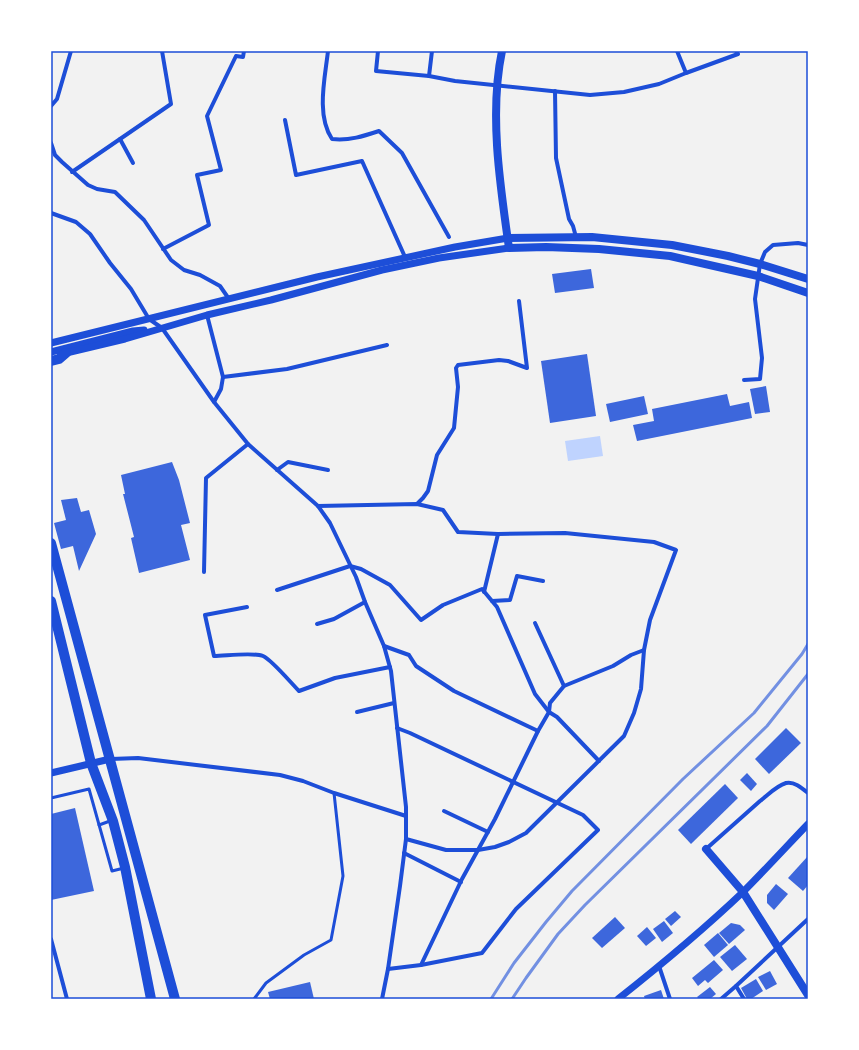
<svg xmlns="http://www.w3.org/2000/svg" width="859" height="1050" viewBox="0 0 859 1050" font-family="'Playfair Display',serif">
	<style>
		.water { fill: #bfd3fe }
		.building { fill: #3d67dc }
		.lines { fill: none; stroke-linecap: round; stroke-linejoin: round }
		.service { stroke: #1d4ed8; stroke-width: 3 }
		.minor { stroke: #1d4ed8; stroke-width: 4 }
		.tertiary { stroke: #1d4ed8; stroke-width: 7 }
		.secondary { stroke: #1d4ed8; stroke-width: 8 }
		.trunk { stroke: #1d4ed8; stroke-width: 10 }
		.rail { stroke: #7290e2; stroke-width: 3 }
		.neatline { fill: none; stroke: #1d4ed8; stroke-width: 1.5 }
	</style>
	<rect width="100%" height="100%" fill="#f2f2f2"/>
	<!-- water -->
	<polygon class="water" points="600,436 603,456 568,461 565,441"/>
	<!-- building -->
	<g class="building">
		<polygon points="591,269 594,288 555,293 552,274"/>
		<polygon points="587,354 596,416 550,423 541,361"/>
		<polygon points="766,386 770,412 755,414 750,389"/>
		<polygon points="727,394 730,406 749,402 752,418 637,441 633,425 654,421 652,409"/>
		<polygon points="644,396 648,414 610,422 606,404"/>
		<polygon points="172,462 179,480 190,523 181,525 190,560 139,573 131,538 134,537 123,494 125,494 121,475"/>
		<polygon points="77,498 81,512 89,510 96,534 79,571 73,546 61,549 54,523 66,520 61,500"/>
		<polygon points="786,728 801,743 769,774 755,759"/>
		<polygon points="747,773 757,784 751,791 740,780"/>
		<polygon points="725,784 738,798 691,844 678,830"/>
		<polygon points="75,808 94,891 51,900 51,814"/>
		<polygon points="808,856 808,885 803,891 788,878"/>
		<polygon points="776,884 788,894 774,910 767,903 767,895"/>
		<polygon points="675,911 681,917 671,926 665,919"/>
		<polygon points="615,917 625,928 602,948 592,938"/>
		<polygon points="664,921 673,933 662,942 653,929"/>
		<polygon points="731,923 740,925 745,930 729,944 719,933"/>
		<polygon points="647,927 656,938 646,946 637,936"/>
		<polygon points="718,933 728,945 714,957 704,945"/>
		<polygon points="735,945 747,959 732,971 720,957"/>
		<polygon points="714,960 723,970 708,983 705,980 698,986 692,978"/>
		<polygon points="770,971 777,984 766,990 758,977"/>
		<polygon points="756,979 763,991 751,999 747,999 741,988"/>
		<polygon points="310,982 314,999 270,999 268,992"/>
		<polygon points="710,987 716,994 710,999 699,999 697,997"/>
		<polygon points="661,990 664,999 645,999 644,996"/>
	</g>
	<g class="lines">
		<!-- service -->
		<g class="service">
			<polyline points="51,798 89,789 112,871 124,868"/>
			<polyline points="99,825 110,821"/>
			<polyline points="254,999 266,983 304,955 331,940 343,876 334,793"/>
		</g>
		<!-- minor -->
		<g class="minor">
			<path d="M328,51C325,78 316,115 332,139C349,141 364,136 379,131L402,153L449,237"/>
			<polyline points="378,51 376,71 429,76 455,81 590,95 624,92 659,84 686,73 738,54 736,51"/>
			<polyline points="677,51 686,73"/>
			<polyline points="429,76 432,51"/>
			<polyline points="555,91 556,158 569,219 573,226 576,237"/>
			<polyline points="51,106 57,99 71,51"/>
			<polyline points="285,120 296,175 362,161 405,257"/>
			<polyline points="120,139 133,163"/>
			<polyline points="51,143 55,155 62,162 88,185 97,189 115,192 144,220 171,260 184,270 200,275 220,286 229,299"/>
			<polyline points="72,172 171,104 162,51"/>
			<polyline points="51,213 76,222 90,234 110,263 131,289 149,319 162,328 214,402 248,444 318,506 330,523 356,577 365,602 384,646 391,671 406,807 406,839 400,886 388,969 382,999"/>
			<polyline points="163,249 209,225 197,175 221,170 207,116 236,56 243,57 244,51"/>
			<polyline points="207,315 223,377 221,389 214,402"/>
			<polyline points="223,377 287,369 387,345"/>
			<polyline points="744,380 760,379 762,358 755,299 760,264 765,252 773,245 798,243 808,245"/>
			<polyline points="277,470 288,462 328,470"/>
			<polyline points="417,504 423,498 428,491 437,455 454,428 458,387 456,368 458,365 499,360 508,361 527,368 519,301"/>
			<polyline points="318,506 417,504 443,510 458,532 498,534"/>
			<polyline points="204,572 206,478 248,444"/>
			<polyline points="277,590 350,566 361,569 390,585 421,620 443,605 482,589 497,607 535,694 549,712 557,717 599,761"/>
			<polyline points="492,601 510,600 517,576 543,581"/>
			<path d="M247,607L205,615L214,656C225,656 253,652 263,656C272,660 291,683 299,691L335,678L390,667"/>
			<polyline points="535,623 564,686"/>
			<polyline points="317,624 334,619 365,602"/>
			<polyline points="384,646 409,655 416,666 454,691 538,731"/>
			<polyline points="357,712 394,703"/>
			<polyline points="111,759 138,758 280,775 303,781 334,793 406,816"/>
			<polyline points="444,811 488,832"/>
			<polyline points="406,839 446,850 478,850 495,847 509,842 526,833 624,736 634,713 641,689 644,650 650,620 676,550 654,542 565,533 498,534 484,592"/>
			<path d="M706,849C724,833 742,817 760,801C768,795 776,786 786,783C794,781 802,788 808,793"/>
			<polyline points="404,853 461,882"/>
			<polyline points="51,939 67,999"/>
			<polyline points="421,965 462,879 495,819 538,731 549,712 550,703 564,686 613,666 631,655 644,650"/>
			<polyline points="659,966 670,999"/>
			<polyline points="388,969 421,965 482,953 516,909 598,830 583,815 410,733 397,728"/>
			<polyline points="736,986 744,999"/>
			<polyline points="721,999 736,986 808,919"/>
		</g>
		<!-- tertiary -->
		<g class="tertiary">
			<polyline points="51,343 317,277 455,247 508,238"/>
			<polyline points="51,352 133,331 144,330"/>
			<polyline points="62,354 125,339 207,315 271,300 382,270 439,258 509,248"/>
			<polyline points="51,773 110,759"/>
			<path d="M618,999C661,965 703,930 743,892C765,870 786,847 808,824"/>
		</g>
		<!-- secondary -->
		<g class="secondary">
			<path d="M502,51C489,113 500,185 509,248L546,247L599,249L670,256L758,276L808,293"/>
			<polyline points="508,238 592,237 672,245 728,256 760,264 808,279"/>
			<polyline points="706,849 743,892 808,995"/>
		</g>
		<!-- trunk -->
		<g class="trunk">
			<polyline points="51,361 59,359 66,353"/>
			<polyline points="51,543 175,999"/>
			<polyline points="51,601 91,763 113,821 125,867 151,999"/>
		</g>
		<!-- rail -->
		<g class="rail">
			<polyline points="491,999 514,963 546,922 572,891 683,779 754,713 802,654 808,644"/>
			<polyline points="512,999 526,978 558,934 585,905 767,726 808,674"/>
		</g>
	</g>
	<!-- border -->
	<rect width="859" height="1050" fill="none" stroke="#ffffff" stroke-width="104"/>
	<rect x="52" y="52" width="755" height="946" class="neatline"/>
</svg>
